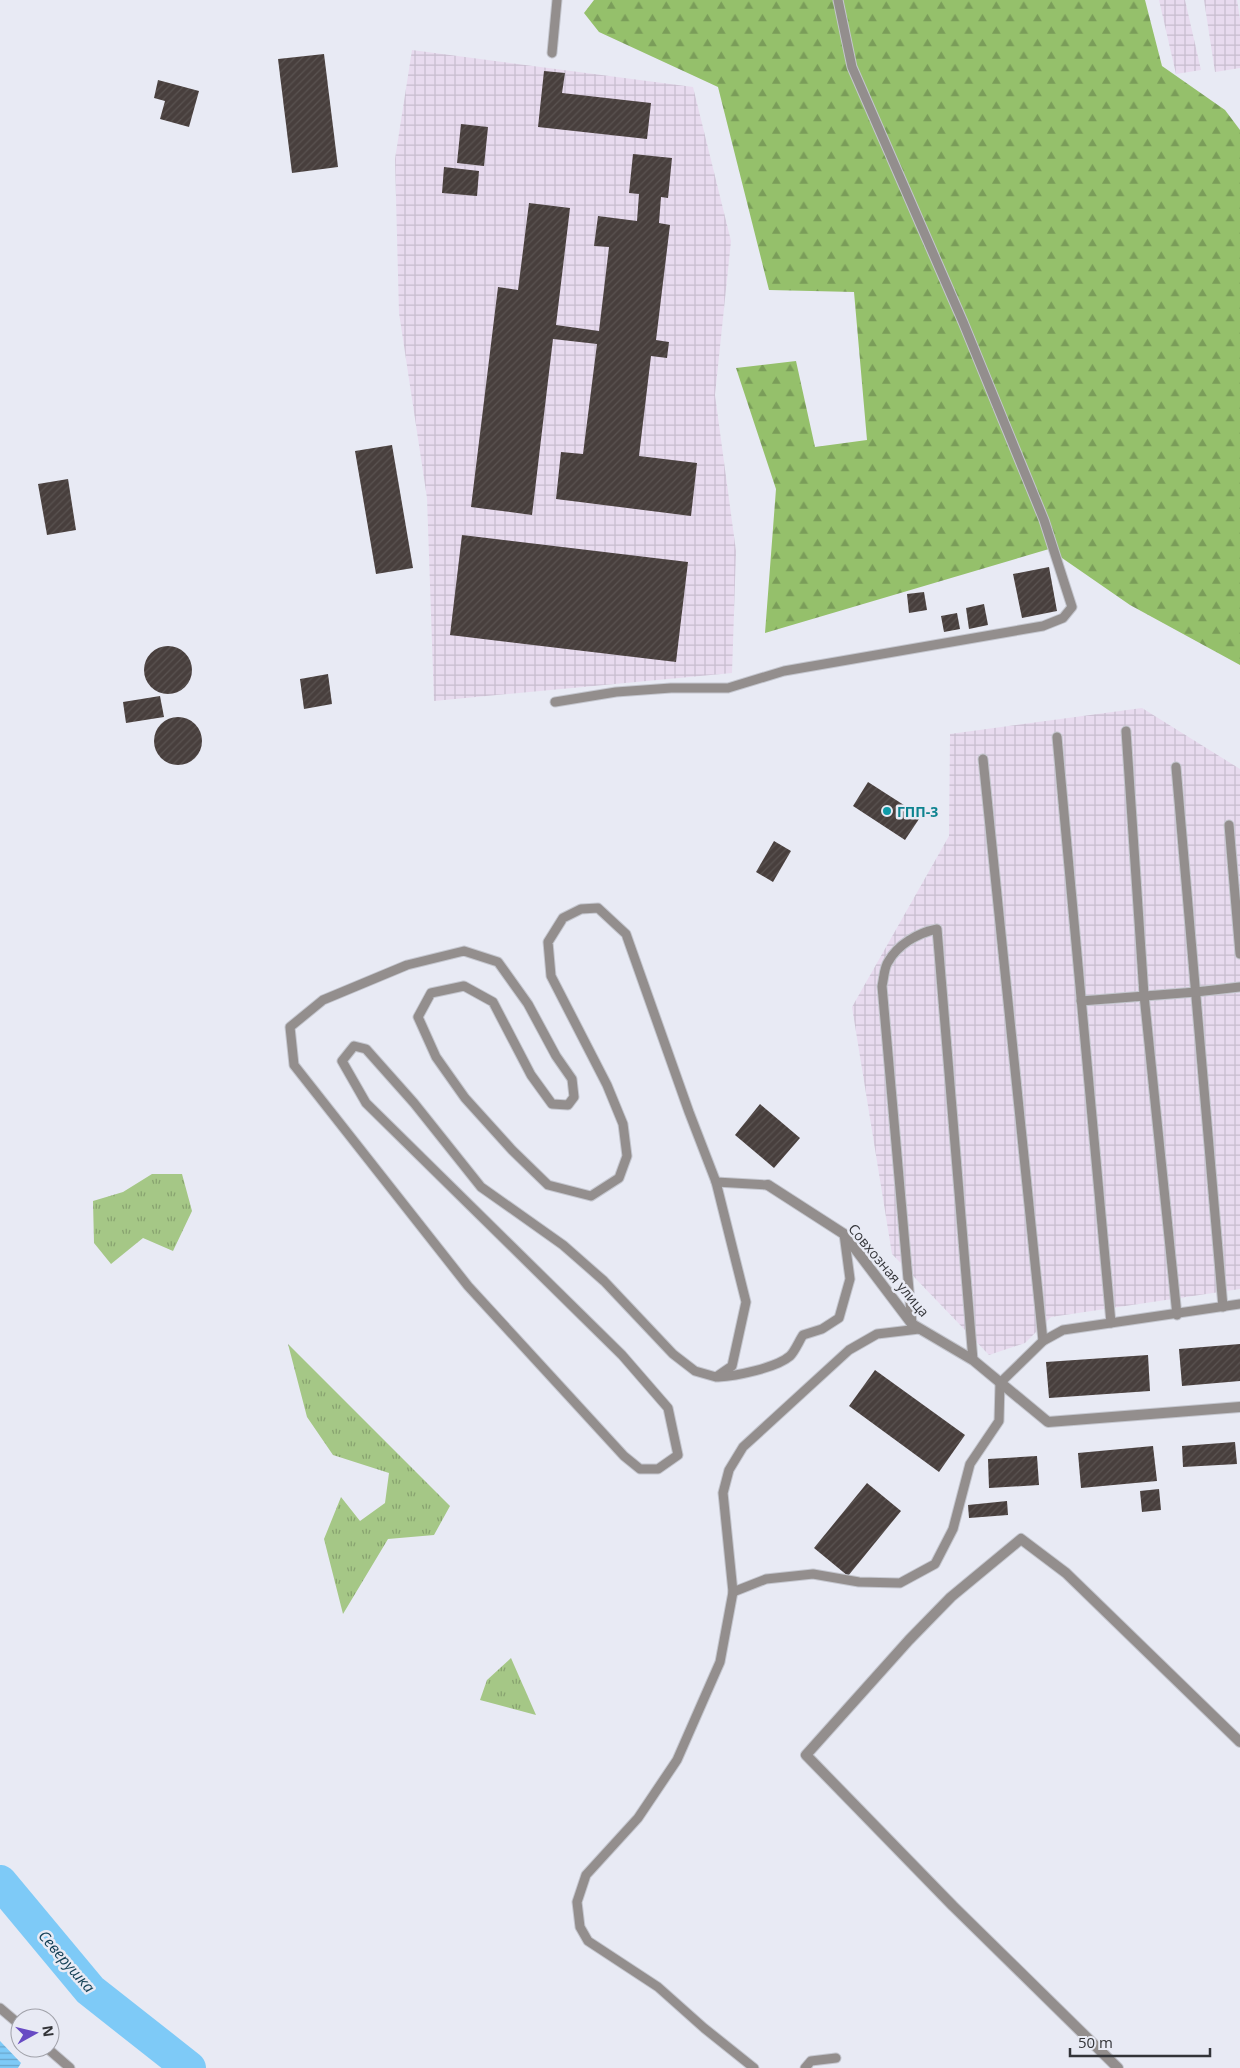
<svg xmlns="http://www.w3.org/2000/svg" width="1240" height="2068" viewBox="0 0 1240 2068" font-family="'Open Sans',sans-serif">
	<style>
		.industrial { fill: url(#industrial-grid) }
		.grass { fill: url(#grass-tufts) }
		.forest { fill: url(#forest-firs) }
		.water { fill: url(#water-rules) }
		.lines { fill: none; stroke-linecap: round; stroke-linejoin: round }
		.river { stroke: #7ecaf7; stroke-width: 34 }
		.building { fill: url(#building-hatch) }
		.service-casing { stroke: #c4c6ce; stroke-width: 11 }
		.minor-casing { stroke: #c4c6ce; stroke-width: 12 }
		.service { stroke: #938e8d; stroke-width: 9 }
		.minor { stroke: #938e8d; stroke-width: 10 }
		.culture-dot { fill: #0f9aa8; stroke: #e8eaf4; stroke-width: 2 }
		.labels { text-anchor: middle; dominant-baseline: central; stroke-width: 5; stroke-linejoin: round; paint-order: stroke }
		.culture-label { font-size: 14px; font-weight: bold; fill: #0d838f; stroke: #e8eaf4; text-anchor: start }
		.street-label { font-size: 14px; fill: #333438; stroke: #e8eaf4 }
		.water-label { font-size: 15px; font-style: italic; fill: #144056; stroke: #e8eaf4 }
	</style>
	<defs>
		<pattern id="industrial-grid" width="8" height="8" patternUnits="userSpaceOnUse" patternTransform="scale(1.25)"><rect width="8" height="8" fill="#e8dbef"/><path d="M0 4h8M4 0v8" fill="none" stroke="#c7bdce"/></pattern>
		<pattern id="grass-tufts" width="24" height="20" patternUnits="userSpaceOnUse" patternTransform="scale(1.25)"><rect width="24" height="20" fill="#a5c786"/><path d="M3 7l-1-3M5 7V3M7 7l1-3M15 17l-1-3M17 17v-4M19 17l1-3" fill="none" stroke="#87a26f"/></pattern>
		<pattern id="forest-firs" width="22" height="20" patternUnits="userSpaceOnUse" patternTransform="scale(1.25)"><rect width="22" height="20" fill="#95c06b"/><path d="M5 1l3.5 6h-7zM16 11l3.5 6h-7z" fill="#7a9d59"/></pattern>
		<pattern id="water-rules" width="6" height="5" patternUnits="userSpaceOnUse" patternTransform="scale(1.25)"><rect width="6" height="5" fill="#7ecaf7"/><path d="M0 2.5h6" fill="none" stroke="#68a5c9"/></pattern>
		<pattern id="building-hatch" width="6" height="6" patternUnits="userSpaceOnUse" patternTransform="scale(1.25)"><rect width="6" height="6" fill="#483f3d"/><path d="M-1 1l2-2M0 6l6-6M5 7l2-2" fill="none" stroke="#5a5351"/></pattern>
	</defs>
	<rect width="100%" height="100%" fill="#e8eaf4"/>
	<!-- industrial -->
	<g class="industrial">
		<polygon points="1159,0 1185,0 1201,70 1176,74"/>
		<polygon points="1204,0 1237,0 1240,19 1240,68 1215,72"/>
		<polygon points="412,50 693,87 731,241 715,395 736,551 732,673 434,701 427,498 399,313 395,159"/>
		<polygon points="1142,708 1240,769 1240,1289 1051,1317 1025,1343 989,1355 892,1254 852,1007 949,836 950,734"/>
	</g>
	<!-- grass -->
	<g class="grass">
		<polygon points="152,1174 182,1174 192,1211 173,1251 143,1238 111,1264 94,1243 93,1201 123,1192"/>
		<polygon points="288,1344 450,1506 434,1535 388,1539 343,1614 324,1539 341,1497 360,1521 385,1503 389,1473 333,1455 307,1417"/>
		<polygon points="511,1658 536,1715 480,1700 487,1680"/>
	</g>
	<!-- forest -->
	<polygon class="forest" points="594,0 1145,0 1162,66 1225,110 1240,130 1240,665 1130,605 1049,549 765,633 776,489 736,368 796,361 815,447 867,440 854,292 769,290 718,87 599,32 584,13"/>
	<!-- water -->
	<polygon class="water" points="0,2041 21,2063 18,2068 0,2068"/>
	<g class="lines">
		<!-- river -->
		<polyline class="river" points="0,1882 90,1990 189,2068"/>
	</g>
	<!-- building -->
	<g class="building">
		<polygon points="324,54 338,167 292,173 278,59"/>
		<polygon points="544,71 565,73 562,93 651,103 647,139 538,127"/>
		<polygon points="158,80 199,91 189,127 160,119 165,101 154,98"/>
		<polygon points="461,124 488,127 484,166 457,163"/>
		<polygon points="633,154 672,158 668,198 661,197 659,223 670,225 656,340 669,342 667,358 651,356 639,456 697,463 691,516 556,499 561,452 583,454 597,344 553,339 532,515 471,507 498,287 518,290 529,203 570,208 556,325 599,331 609,247 594,246 598,216 637,221 639,194 629,193"/>
		<polygon points="444,167 479,171 477,196 442,193"/>
		<polygon points="392,445 413,568 376,574 355,451"/>
		<polygon points="68,479 76,530 47,535 38,484"/>
		<polygon points="462,535 688,562 676,662 450,635"/>
		<polygon points="1049,567 1057,611 1022,618 1013,574"/>
		<polygon points="924,592 927,610 909,613 907,594"/>
		<polygon points="984,604 988,625 969,629 966,608"/>
		<polygon points="957,613 960,629 944,632 941,616"/>
		<circle cx="168" cy="670" r="24"/>
		<polygon points="328,674 332,704 304,709 300,679"/>
		<polygon points="160,696 164,717 126,723 123,702"/>
		<circle cx="178" cy="741" r="24"/>
		<polygon points="868,782 921,816 905,840 853,806"/>
		<polygon points="774,841 791,851 773,882 756,872"/>
		<polygon points="760,1104 800,1138 774,1168 735,1135"/>
		<polygon points="1240,1344 1240,1381 1182,1386 1179,1349"/>
		<polygon points="1148,1355 1150,1391 1049,1398 1046,1362"/>
		<polygon points="875,1370 965,1435 939,1472 849,1406"/>
		<polygon points="1235,1442 1237,1464 1183,1467 1182,1446"/>
		<polygon points="1153,1446 1157,1481 1081,1488 1078,1453"/>
		<polygon points="1037,1456 1039,1485 989,1488 988,1459"/>
		<polygon points="867,1483 901,1511 848,1576 814,1548"/>
		<polygon points="1159,1489 1161,1510 1142,1512 1140,1491"/>
		<polygon points="1007,1501 1008,1515 969,1518 968,1505"/>
	</g>
	<g class="lines">
		<!-- service casing -->
		<g class="service-casing">
			<g id="service">
				<polyline points="552,53 557,0"/>
				<polyline points="555,702 616,692 671,688 728,688 784,671 1043,626 1063,618 1072,607 1044,520 963,322 852,67 838,0"/>
				<polyline points="1126,731 1144,995 1177,1315"/>
				<polyline points="1057,737 1111,1323"/>
				<polyline points="983,759 1043,1341"/>
				<polyline points="1176,767 1223,1307"/>
				<polyline points="1229,825 1240,954"/>
				<polygon points="598,908 626,934 689,1112 716,1182 746,1302 732,1366 716,1377 695,1371 673,1354 604,1281 563,1245 481,1187 414,1103 366,1049 354,1046 342,1061 366,1103 622,1355 668,1408 678,1455 658,1469 640,1469 624,1456 468,1286 294,1065 290,1027 323,1000 407,965 464,951 498,962 528,1004 556,1056 572,1079 574,1097 568,1105 552,1104 531,1075 493,1002 464,986 431,993 418,1017 436,1057 465,1098 512,1150 548,1185 591,1196 619,1178 627,1156 623,1124 607,1085 551,976 548,942 563,918 581,909"/>
				<polyline points="1081,1001 1196,992 1240,987"/>
				<polyline points="716,1182 768,1185"/>
				<path d="M912,1324L882,986C884,978 884,968 888,962C898,944 918,933 937,929L973,1360"/>
				<path d="M718,1377C736,1376 776,1368 790,1356C795,1351 799,1341 803,1335L822,1329L839,1318L850,1279L844,1234"/>
				<polyline points="733,1592 766,1579 813,1574 859,1582 900,1583 935,1564 953,1529 970,1464 999,1421 1000,1383 1043,1341 1063,1330 1240,1304"/>
				<polyline points="0,2008 20,2025"/>
				<polyline points="47,2048 70,2068"/>
				<polyline points="754,2068 704,2028 658,1987 588,1941 580,1927 577,1902 586,1875 638,1818 677,1760 720,1662 733,1592 723,1493 729,1470 743,1447 849,1350 877,1334 919,1329 922,1330"/>
				<polyline points="805,2068 811,2061 836,2058"/>
			</g>
		</g>
		<!-- minor casing -->
		<g class="minor-casing">
			<g id="minor">
				<polyline points="768,1185 844,1234 912,1324 973,1360 1048,1422 1240,1407"/>
				<polyline points="1118,2068 953,1906 806,1755 909,1640 951,1597 1021,1539 1066,1573 1240,1742"/>
			</g>
		</g>
		<!-- service -->
		<use href="#service" class="service"/>
		<!-- minor -->
		<use href="#minor" class="minor"/>
	</g>
	<!-- markers -->
	<circle class="culture-dot" cx="887" cy="811" r="5"/>
	<g class="labels">
		<!-- culture labels -->
		<g class="culture-label">
			<text x="897" y="811">ГПП-3</text>
		</g>
		<!-- street labels -->
		<g class="street-label">
			<text transform="translate(889 1270) rotate(50)">Совхозная улица</text>
		</g>
		<!-- water labels -->
		<g class="water-label">
			<text transform="translate(67 1961) rotate(49)">Северушка</text>
		</g>
	</g>
	<!-- north arrow -->
	<g transform="translate(35 2033) rotate(82)"><circle r="24" fill="#e8eaf4" stroke="#a0a1a9"/>
	<path d="M0-4L9 19L0 12L-9 19Z" fill="#684bc4"/>
	<text y="-8" font-size="14" font-weight="bold" text-anchor="middle" fill="#333438">N</text>
	</g>
	<!-- scale -->
	<path d="M1070 2048v8h140v-8" fill="none" stroke="#333438" stroke-width="2.5"/>
	<text x="1078" y="2048" font-size="15" fill="#333438" stroke="#e8eaf4" stroke-width="4" paint-order="stroke">50 m</text>
</svg>
